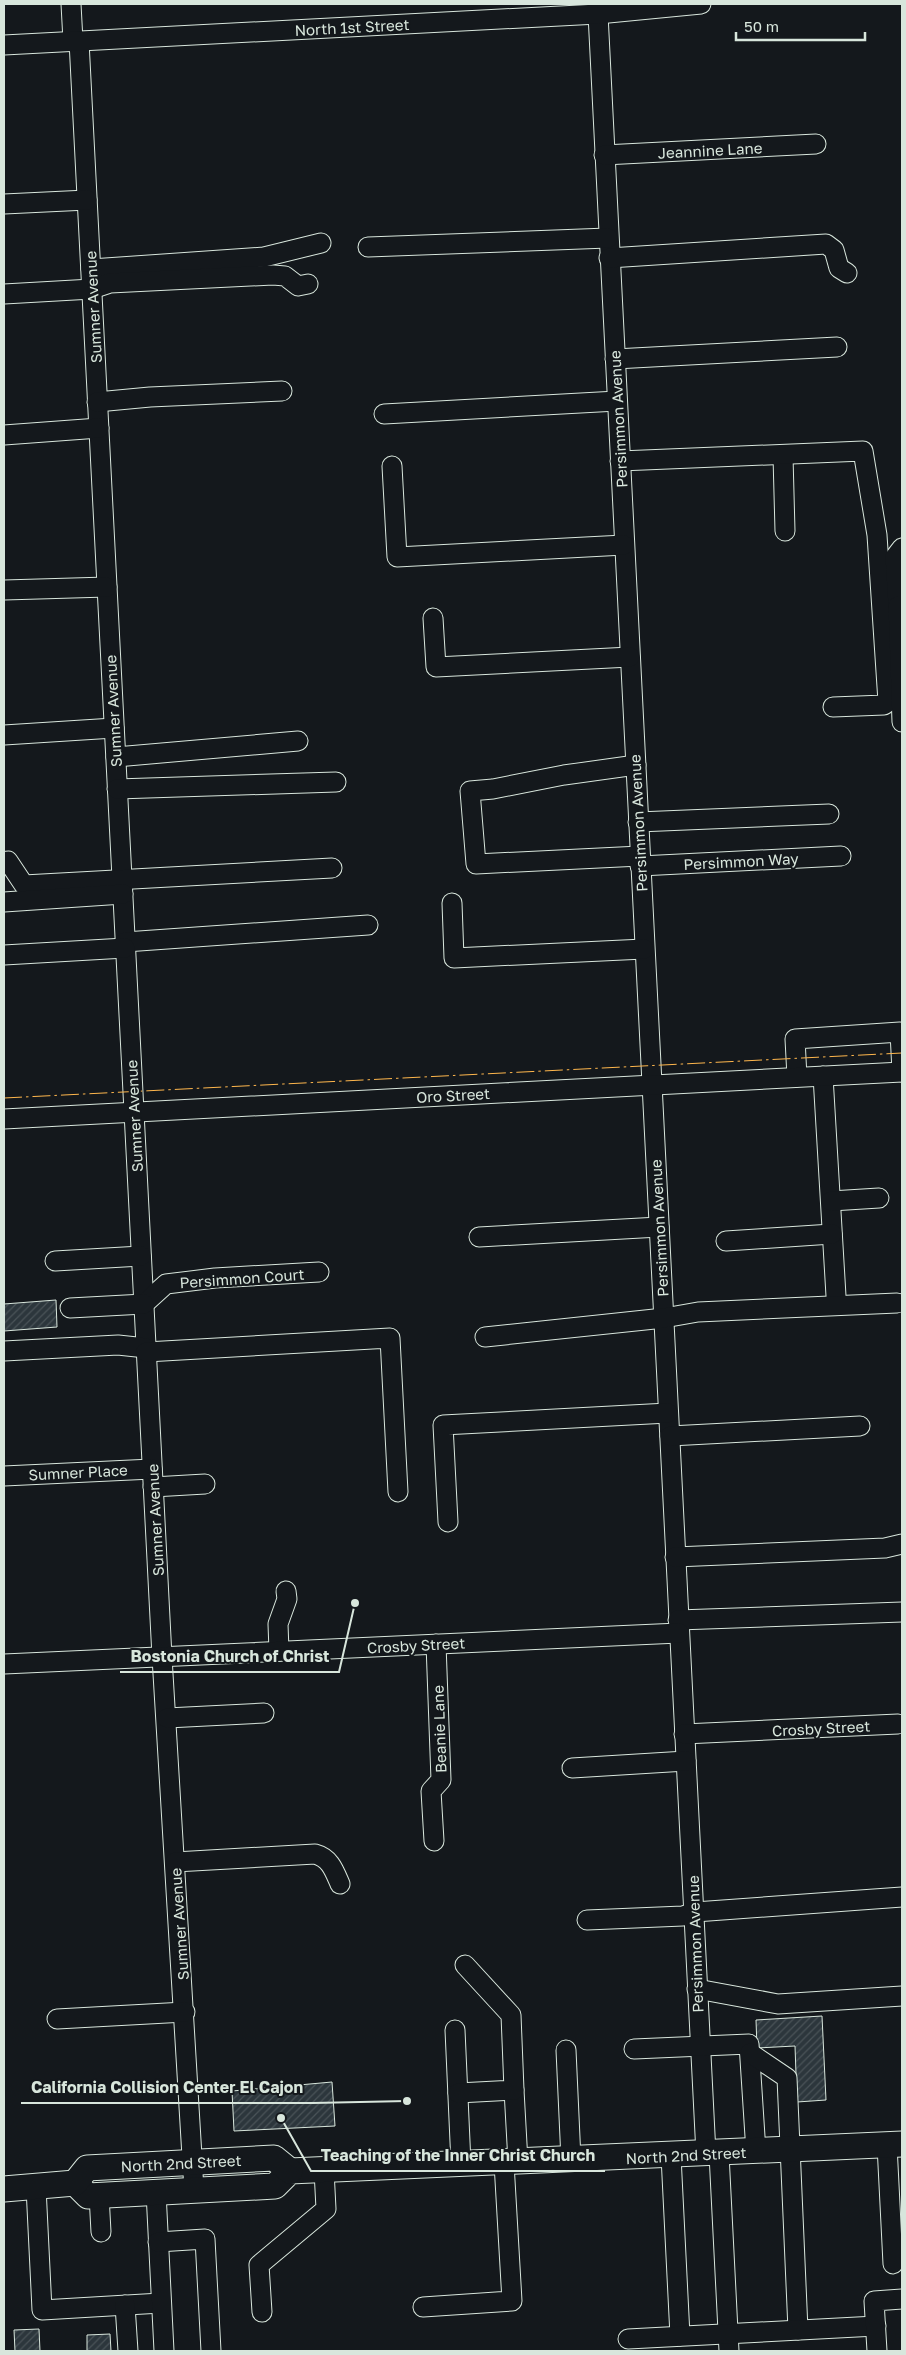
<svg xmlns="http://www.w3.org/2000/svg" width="906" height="2355" viewBox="0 0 906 2355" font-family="'Golos Text',sans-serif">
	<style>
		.building { fill: url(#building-hatch); stroke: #d8e6dc }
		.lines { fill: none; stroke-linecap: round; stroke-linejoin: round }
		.minor-casing { stroke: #d8e6dc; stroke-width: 21 }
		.major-casing { stroke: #d8e6dc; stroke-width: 27 }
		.minor { stroke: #14181c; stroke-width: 19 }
		.major { stroke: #14181c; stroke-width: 25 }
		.power { stroke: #ffb74d; stroke-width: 1; stroke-dasharray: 18 4 2.5 4; stroke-linecap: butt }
		.labels { text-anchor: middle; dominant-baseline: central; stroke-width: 4; stroke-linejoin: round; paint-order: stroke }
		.street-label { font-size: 15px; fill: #d8e6dc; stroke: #14181c }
		.leader { fill: none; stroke: #d8e6dc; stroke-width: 2 }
		.callout-dot { fill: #d8e6dc; stroke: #14181c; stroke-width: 2 }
		.callout-label { font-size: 16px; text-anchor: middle; font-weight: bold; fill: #d8e6dc; stroke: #14181c; stroke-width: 4; stroke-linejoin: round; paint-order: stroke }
	</style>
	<defs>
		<pattern id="building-hatch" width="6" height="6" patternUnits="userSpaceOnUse" patternTransform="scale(1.25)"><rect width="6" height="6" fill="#2c363c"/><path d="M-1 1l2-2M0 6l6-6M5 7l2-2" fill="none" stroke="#4a5358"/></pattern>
	</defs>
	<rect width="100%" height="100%" fill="#14181c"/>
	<!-- building -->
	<g class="building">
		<polygon points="56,1300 57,1327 4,1331 4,1304"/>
		<polygon points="822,2016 826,2100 797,2102 795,2046 757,2048 756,2020"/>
		<polygon points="332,2082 335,2126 234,2131 232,2091"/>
		<polygon points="39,2329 40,2351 15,2351 14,2330"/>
		<polygon points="110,2334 111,2351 87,2351 87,2335"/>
	</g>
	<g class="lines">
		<!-- minor casing -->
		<g class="minor-casing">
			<g id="minor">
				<polyline points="71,4 73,41"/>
				<polyline points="598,14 706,2154"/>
				<polyline points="79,41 162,1657 194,2190"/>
				<polyline points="4,45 598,14 701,4"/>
				<polyline points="604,155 816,144"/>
				<polyline points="4,204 87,200"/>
				<polyline points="368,247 608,238"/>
				<polyline points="609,258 826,244 834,250 839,268 847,273"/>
				<polyline points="91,269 264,257 321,243"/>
				<polyline points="4,294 92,289 110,283 273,275 285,276 298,286 308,284"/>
				<polyline points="615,359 837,347"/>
				<polyline points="97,402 150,397 282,391"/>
				<polyline points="384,414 617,401"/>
				<polyline points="4,435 99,428"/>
				<polyline points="783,456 785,531"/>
				<polyline points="620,461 863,451 877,535 888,702 884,705 833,707"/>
				<polyline points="392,466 397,557 624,545"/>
				<polyline points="4,590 107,587"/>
				<polyline points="898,606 895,557 902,548"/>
				<polyline points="902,606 898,606 902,722"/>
				<polyline points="433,618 436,667 630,657"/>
				<polyline points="4,735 114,728"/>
				<polyline points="116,757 298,741"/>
				<polyline points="636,765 564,775 493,789 470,791 476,864 640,856"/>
				<polyline points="117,789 336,782"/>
				<polyline points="638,822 829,814"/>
				<polyline points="4,862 8,861 24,885 332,868"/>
				<polyline points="640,866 841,856"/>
				<polyline points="4,902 123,894"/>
				<polyline points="452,903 454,958 644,949"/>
				<polyline points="125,942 368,925"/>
				<polyline points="4,955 125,948"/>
				<polyline points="823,1076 836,1296"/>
				<polyline points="797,1077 795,1039 900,1032 902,1072"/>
				<polyline points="4,1119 902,1072"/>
				<polyline points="831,1201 879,1198"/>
				<polyline points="479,1237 659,1227"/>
				<polyline points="726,1241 832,1234"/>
				<polyline points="55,1261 141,1256"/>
				<polyline points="144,1304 166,1284 215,1278 319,1272"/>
				<polyline points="70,1308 144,1304"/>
				<polyline points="485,1337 664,1318 698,1312 897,1303"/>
				<polyline points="4,1351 118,1345 146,1348"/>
				<polyline points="146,1352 390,1338 398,1492"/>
				<polyline points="670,1436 860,1426"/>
				<polyline points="4,1476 152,1469"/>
				<polyline points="153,1487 205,1484"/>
				<polyline points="448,1522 443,1425 668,1413"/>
				<polyline points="675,1557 885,1548 902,1544"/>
				<polyline points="678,1620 902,1612"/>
				<polyline points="279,1651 278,1624 287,1599 286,1591"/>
				<polyline points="4,1664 679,1633"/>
				<polyline points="167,1718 264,1713"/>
				<polyline points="684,1734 898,1724"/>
				<polyline points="572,1768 686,1761"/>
				<polyline points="434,1841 431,1791 441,1780 436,1644"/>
				<path d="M175,1862L315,1854C330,1858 334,1870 340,1884"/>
				<polyline points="587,1920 683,1916 695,1912 902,1897"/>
				<polyline points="697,1989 778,2004 902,1996"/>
				<polyline points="57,2019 185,2012"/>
				<polyline points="455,2030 461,2164"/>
				<polyline points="634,2049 749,2044 756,2152"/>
				<polyline points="566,2050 571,2160"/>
				<polyline points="750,2053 787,2078 798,2330"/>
				<polyline points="514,2090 518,2162"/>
				<polyline points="458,2093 514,2090 511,2015 465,1965"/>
				<polyline points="887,2145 893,2264"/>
				<polyline points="719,2154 729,2351"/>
				<polyline points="671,2156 680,2336"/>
				<polyline points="36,2187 42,2310 161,2303"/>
				<polyline points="156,2192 164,2351"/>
				<polyline points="99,2195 101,2232"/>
				<polyline points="158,2242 205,2239 211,2351"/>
				<polyline points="125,2305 128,2351"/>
				<polyline points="423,2307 512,2301 504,2163"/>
				<polyline points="262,2312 259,2265 326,2209 324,2170"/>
				<polyline points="628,2339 876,2326"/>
				<polyline points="877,2351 874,2301 902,2299"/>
			</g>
		</g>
		<!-- major casing -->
		<g class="major-casing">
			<g id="major">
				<polyline points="75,2183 88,2196 275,2186 290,2171 902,2144"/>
				<polyline points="4,2189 75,2183 87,2168 274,2158 290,2171"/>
			</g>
		</g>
		<!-- minor -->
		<use href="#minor" class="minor"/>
		<!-- major -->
		<use href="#major" class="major"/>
		<!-- power -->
		<polyline class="power" points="4,1098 902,1053"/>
	</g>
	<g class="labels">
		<!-- street labels -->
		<g class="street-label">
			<text transform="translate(352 27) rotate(-3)">North 1st Street</text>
			<text transform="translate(710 150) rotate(-3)">Jeannine Lane</text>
			<text transform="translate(93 307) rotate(-93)">Sumner Avenue</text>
			<text transform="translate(618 419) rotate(-93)">Persimmon Avenue</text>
			<text transform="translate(113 711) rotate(-93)">Sumner Avenue</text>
			<text transform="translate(638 823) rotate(-93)">Persimmon Avenue</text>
			<text transform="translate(741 861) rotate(-3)">Persimmon Way</text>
			<text transform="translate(453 1095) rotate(-3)">Oro Street</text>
			<text transform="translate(134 1116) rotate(-93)">Sumner Avenue</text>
			<text transform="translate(659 1228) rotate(-93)">Persimmon Avenue</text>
			<text transform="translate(242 1278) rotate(-4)">Persimmon Court</text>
			<text transform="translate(78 1472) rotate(-3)">Sumner Place</text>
			<text transform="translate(155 1520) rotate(-93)">Sumner Avenue</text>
			<text transform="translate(416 1645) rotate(-3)">Crosby Street</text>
			<text transform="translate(821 1728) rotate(-3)">Crosby Street</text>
			<text transform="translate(439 1729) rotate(-92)">Beanie Lane</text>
			<text transform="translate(179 1924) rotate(-94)">Sumner Avenue</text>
			<text transform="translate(695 1944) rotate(-92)">Persimmon Avenue</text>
			<text transform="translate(686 2155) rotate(-3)">North 2nd Street</text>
			<text transform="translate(181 2163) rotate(-3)">North 2nd Street</text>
		</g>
	</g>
	<!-- callouts -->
	<path class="leader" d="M355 1603L339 1672H120M407 2101L313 2103H21M281 2118L311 2171H605"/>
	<g class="callout-dot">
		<circle cx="355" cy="1603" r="5"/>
		<circle cx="407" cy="2101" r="5"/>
		<circle cx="281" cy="2118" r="5"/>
	</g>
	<g class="callout-label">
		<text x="230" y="1662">Bostonia Church of Christ</text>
		<text x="167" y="2093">California Collision Center El Cajon</text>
		<text x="458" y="2161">Teaching of the Inner Christ Church</text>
	</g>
	<!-- border -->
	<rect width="906" height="2355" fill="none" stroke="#d8e6dc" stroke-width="10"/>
	<!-- scale -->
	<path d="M736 32v8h129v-8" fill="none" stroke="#d8e6dc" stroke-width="2.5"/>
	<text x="744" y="32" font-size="15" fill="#d8e6dc" stroke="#14181c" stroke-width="4" paint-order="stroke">50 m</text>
</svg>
